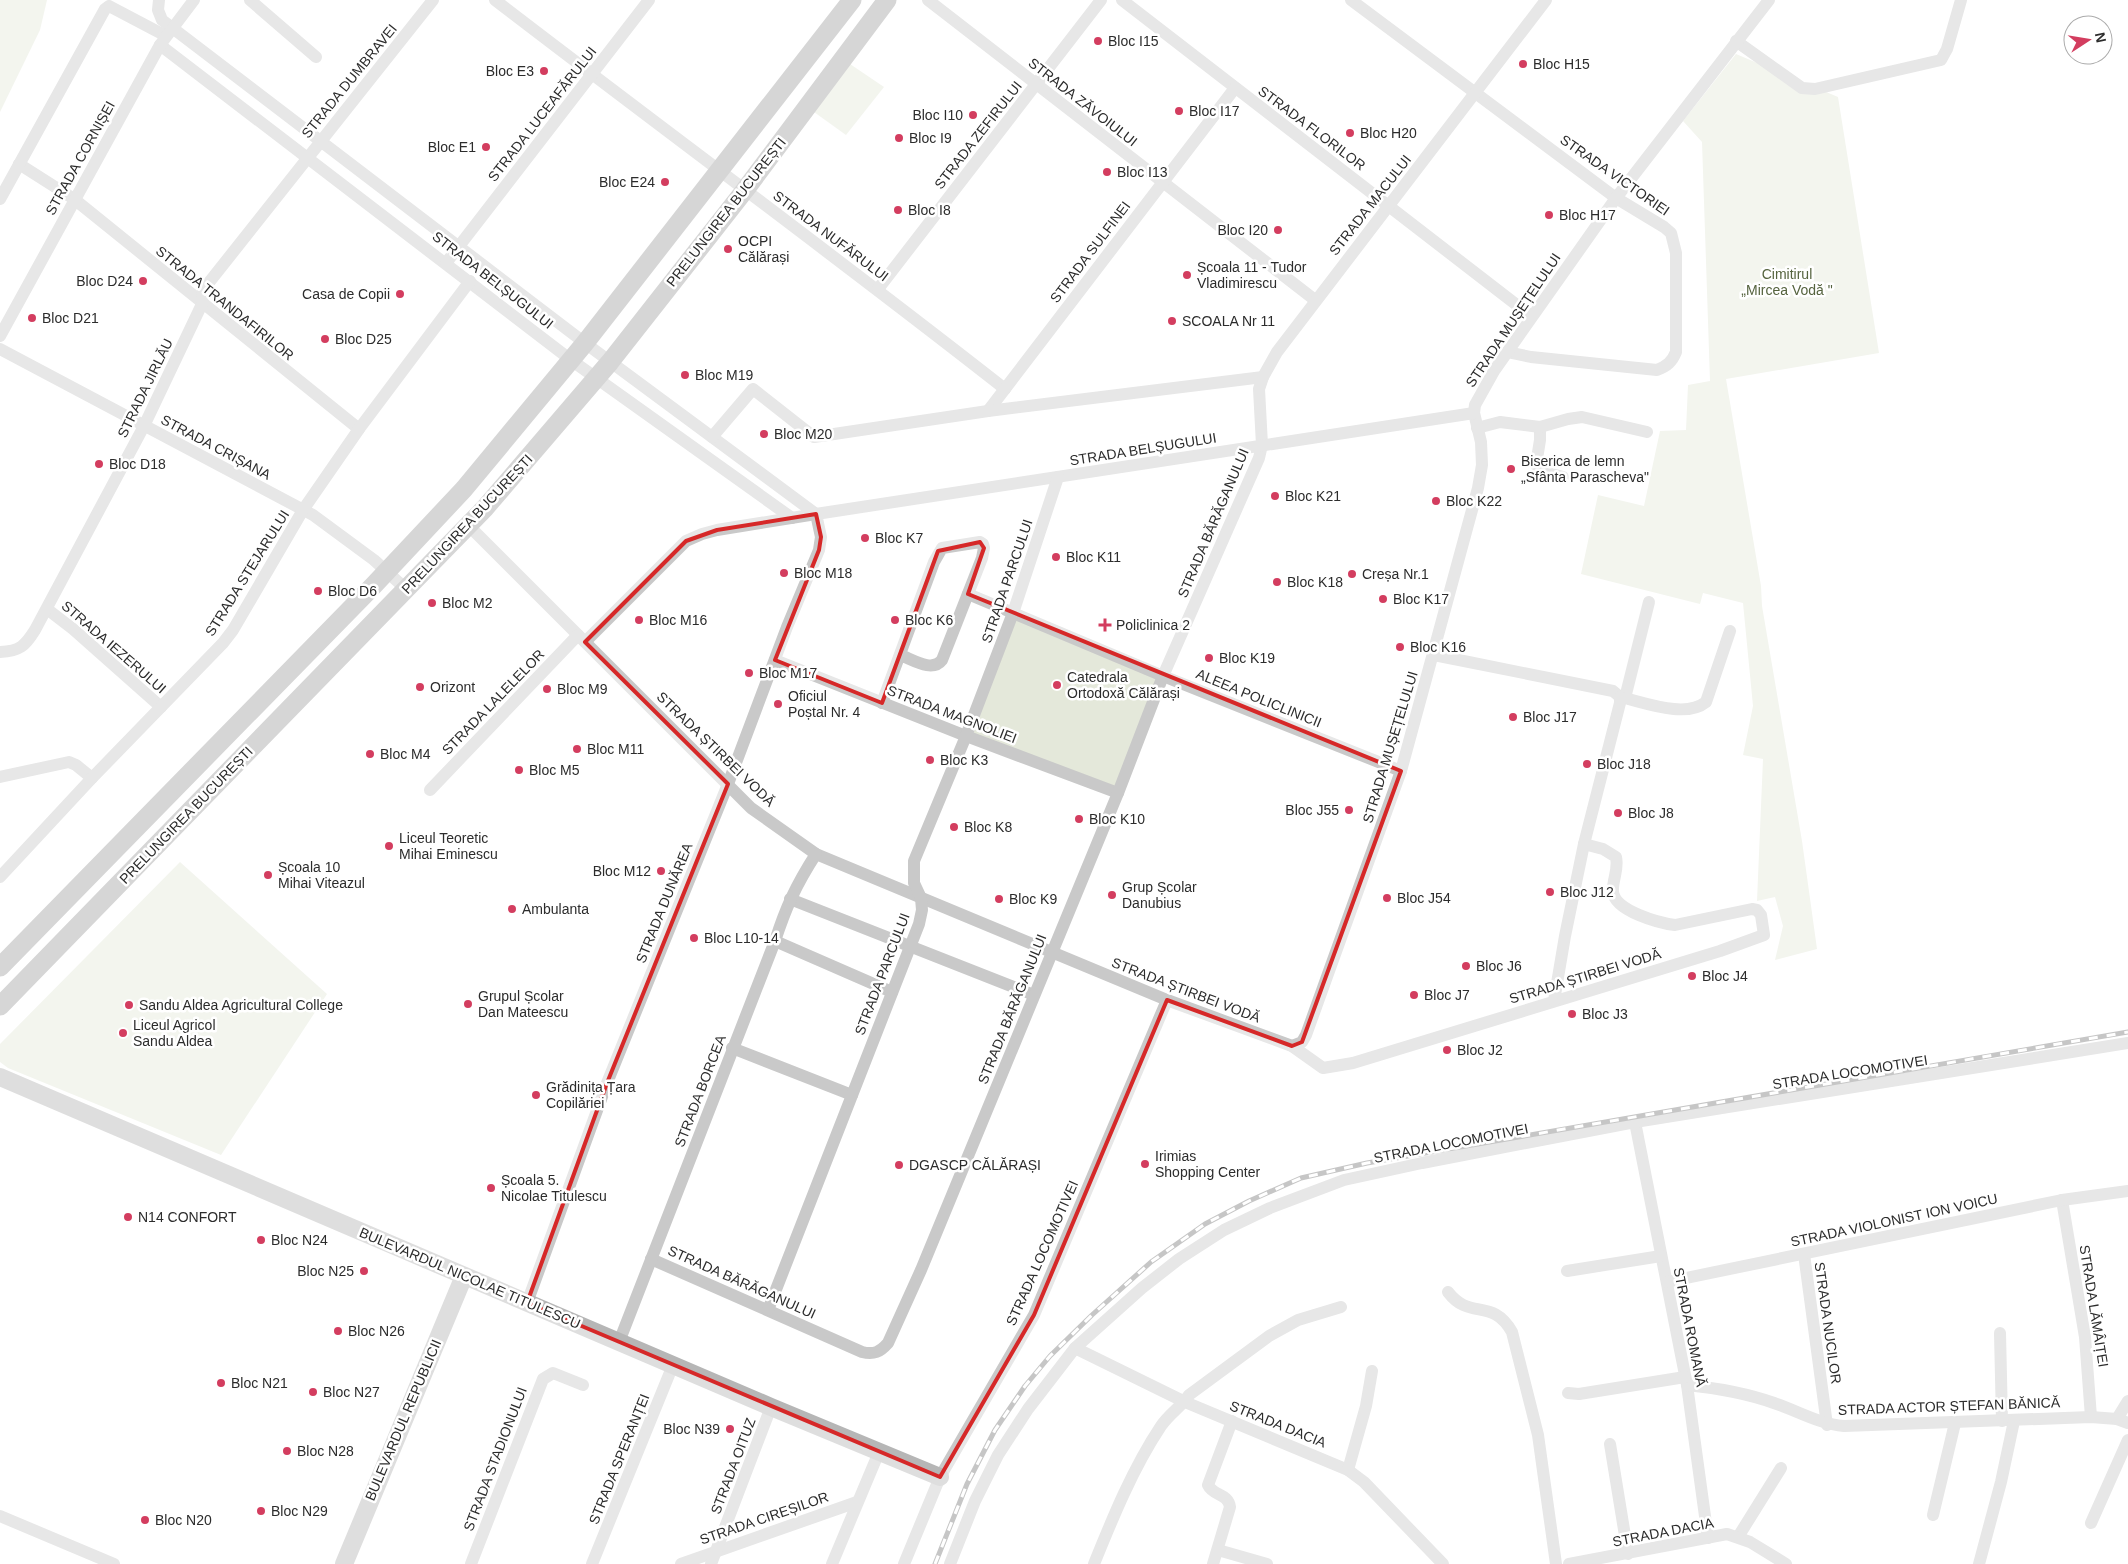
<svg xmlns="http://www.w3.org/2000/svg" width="2128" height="1564" viewBox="0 0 2128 1564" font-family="Arial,sans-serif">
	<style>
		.green { fill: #e4e8da }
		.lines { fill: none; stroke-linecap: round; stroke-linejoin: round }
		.street { stroke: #c9c9c9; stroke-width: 12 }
		.secondary { stroke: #b6b6b6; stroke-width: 18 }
		.primary { stroke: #a4a4a4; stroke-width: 19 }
		.rail-casing { stroke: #818181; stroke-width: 5 }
		.rail { stroke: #fff; stroke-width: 3; stroke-dasharray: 9; stroke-linecap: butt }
		.marked { fill: none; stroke: #d62828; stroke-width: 4; stroke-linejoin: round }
		.poi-dot { fill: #d33d5f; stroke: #fff; stroke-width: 2 }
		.labels { text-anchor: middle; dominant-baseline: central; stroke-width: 5; stroke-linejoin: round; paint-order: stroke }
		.poi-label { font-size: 14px; fill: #2c2c2c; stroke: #fff; text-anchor: start }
		.street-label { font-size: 14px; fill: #2c2c2c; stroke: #fff }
		.park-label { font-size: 14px; fill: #55633e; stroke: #fff }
	</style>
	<rect width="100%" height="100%" fill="#fff"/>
	<!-- green -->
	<g class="green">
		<polygon points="0,0 47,0 40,30 0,112"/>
		<polygon points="1736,54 1838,97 1879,353 1726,379 1761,586 1762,606 1802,841 1817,949 1775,960 1783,926 1775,897 1757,901 1763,759 1743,755 1753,706 1743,603 1703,593 1700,604 1581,574 1598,495 1644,506 1660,431 1686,430 1688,385 1710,381 1702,142 1683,121"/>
		<polygon points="850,64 884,87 846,135 814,112"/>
		<polygon points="1013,613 1163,676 1118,793 966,736"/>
		<polygon points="180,862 327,994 221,1155 8,1068 0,1062 0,1044"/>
	</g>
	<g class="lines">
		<!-- street -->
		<g class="street">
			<polyline points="159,0 158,10 162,20 585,343 816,514 717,530 702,534 686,541 585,642"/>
			<polyline points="250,0 316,57"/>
			<path d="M495,0C664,130 837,257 1005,389"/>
			<polyline points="928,0 1315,300"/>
			<polyline points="1122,0 1531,316"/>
			<path d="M1351,0L1616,198L1664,227L1671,233L1676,253V352C1672,362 1667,366 1657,370L1531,357L1507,352"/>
			<polyline points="1736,41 1802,88 1815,89 1941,60 1947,49 1961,0"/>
			<polyline points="160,45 571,360 792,518"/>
			<polyline points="19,164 74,199 359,429"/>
			<polyline points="0,199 105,9 109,6 166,36"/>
			<polyline points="446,263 649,0"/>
			<polyline points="878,289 1101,0"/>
			<polyline points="0,336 160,45 194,0"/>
			<polyline points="0,349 313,515 374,560 407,590"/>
			<polyline points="988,411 1235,88"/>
			<polyline points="1540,427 1540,440 1536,465 1544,472 1563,477"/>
			<polyline points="1477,428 1500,422 1540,427 1568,419 1582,417 1647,432"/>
			<polyline points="712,437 753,389 814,437 988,411 1263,377"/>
			<path d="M469,526L751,808L816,854L1167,1000L1292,1046L1323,1068L1353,1063L1720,951L1764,935L1761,915L1757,910L1752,909L1675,925C1659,923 1615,911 1613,892C1612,880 1619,870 1616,857L1603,849L1584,844"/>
			<polyline points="968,594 1163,676 1401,771"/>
			<polyline points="47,609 73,629 161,707"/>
			<path d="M0,652C20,651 25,646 35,630L144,426L202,304L203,290L433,0"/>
			<polyline points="1434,655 1613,691 1620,697"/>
			<polyline points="775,660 966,736 1118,793"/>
			<path d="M1620,697C1644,702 1685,719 1706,702L1730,631"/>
			<polyline points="1625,698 1649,602"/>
			<path d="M882,703L934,562L942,548L980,542L983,544L984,548L982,558L942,660C932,673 912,659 900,655"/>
			<polyline points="0,777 69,762 76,765 92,778"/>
			<polyline points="430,790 578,635"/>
			<polyline points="0,877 92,778 223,643 233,630 303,510 359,429 470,281"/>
			<polyline points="790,899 1034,995"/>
			<polyline points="775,941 892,992"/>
			<polyline points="1554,1001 1565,936 1584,844 1620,703 1620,697"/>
			<polyline points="1292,1046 1302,1042 1306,1035 1401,771 1478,488 1482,465 1481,442 1474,413 1475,405 1494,371 1616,198 1769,0"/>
			<polyline points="732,1048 852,1095"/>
			<polyline points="1635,1122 1687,1385 1708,1538"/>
			<polyline points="2062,1200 2085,1337 2091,1417"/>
			<polyline points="1804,1254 1827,1425"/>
			<path d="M651,1259L862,1352C874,1355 880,1352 888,1343L921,1270L1118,793L1163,676L1259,458L1262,445L1259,389L1263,377L1277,352L1546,0"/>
			<polyline points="1567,1271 1661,1256"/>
			<polyline points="1667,1282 2062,1200 2128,1191"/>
			<path d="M1448,1292C1470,1321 1492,1297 1512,1332L1538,1435L1556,1564"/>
			<polyline points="527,1303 607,1083 728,784 787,627 819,550 821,537 816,514 1474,413"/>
			<polyline points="768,1310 919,924 922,910 921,898 914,883 914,861 966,736 1013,613 1058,477"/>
			<polyline points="2000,1333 2002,1421"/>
			<path d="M619,1342L775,941C786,907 796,885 816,854"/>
			<polyline points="1075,1348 1185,1402 1348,1470 1364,1482 1443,1564"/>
			<path d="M1687,1385C1716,1388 1746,1393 1774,1403C1798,1411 1819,1424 1844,1426L2091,1417L2117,1419L2128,1423"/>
			<polyline points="1568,1393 1579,1394 1685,1377"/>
			<polyline points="2117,1419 2128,1401"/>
			<polyline points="1610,1444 1628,1554"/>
			<polyline points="1348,1470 1366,1406 1372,1371"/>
			<polyline points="1933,1515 1955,1423"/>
			<polyline points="0,1516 114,1564"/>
			<polyline points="2091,1523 2128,1440"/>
			<polyline points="1738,1537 1781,1468"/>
			<polyline points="1218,1550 1267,1564"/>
			<polyline points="471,1564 543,1379 553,1373 583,1385"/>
			<polyline points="592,1564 673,1365"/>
			<polyline points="681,1564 857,1502"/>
			<polyline points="711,1564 771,1407"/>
			<polyline points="832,1564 879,1452"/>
			<polyline points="904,1564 940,1477 1034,1315 1167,1000"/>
			<polyline points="950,1564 975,1501 998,1455 1028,1409 1075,1348 1142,1288 1179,1259 1224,1230 1270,1208 1344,1180 1422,1163 1635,1122 2128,1043"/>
			<path d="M1094,1564C1113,1517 1133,1468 1161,1426C1169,1414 1182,1406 1189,1395L1269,1336L1298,1320L1341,1307"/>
			<path d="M1213,1564L1230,1507C1228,1493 1213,1496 1208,1485L1232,1421"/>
			<polyline points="1569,1564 1727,1534 1750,1542 1786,1564"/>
			<polyline points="1979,1564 2001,1482 2014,1421"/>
		</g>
		<!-- secondary -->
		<g class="secondary">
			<polyline points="0,1077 771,1407 940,1477"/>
			<polyline points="344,1564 464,1276"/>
		</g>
		<!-- primary -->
		<g class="primary">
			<polyline points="0,967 373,586 464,489 585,343 852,0"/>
			<polyline points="0,1006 485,508 610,362 745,190 887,0"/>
		</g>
		<!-- rail casing -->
		<g class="rail-casing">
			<polyline id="rail" points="935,1564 967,1484 995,1430 1025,1386 1050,1356 1092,1315 1151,1262 1205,1224 1249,1201 1301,1178 1367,1163 2128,1032"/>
		</g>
		<!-- rail -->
		<use href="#rail" class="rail"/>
	</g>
	<!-- marked area -->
	<path d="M0 0H2128V1564H0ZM816,514L821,537L819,550L775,660L882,703L938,551L980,542L984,548L968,594L1401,771L1302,1042L1292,1046L1167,1000L1034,1315L940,1477L527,1303L607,1083L728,784L585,642L686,541L717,530Z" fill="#fff" fill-opacity=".55" fill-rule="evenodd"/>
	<path class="marked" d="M816,514L821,537L819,550L775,660L882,703L938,551L980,542L984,548L968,594L1401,771L1302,1042L1292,1046L1167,1000L1034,1315L940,1477L527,1303L607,1083L728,784L585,642L686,541L717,530Z"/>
	<!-- markers -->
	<g class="poi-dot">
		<circle cx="1098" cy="41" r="5"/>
		<circle cx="1523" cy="64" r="5"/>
		<circle cx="544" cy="71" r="5"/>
		<circle cx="1179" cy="111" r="5"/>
		<circle cx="973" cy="115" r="5"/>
		<circle cx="1350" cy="133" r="5"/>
		<circle cx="899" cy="138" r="5"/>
		<circle cx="486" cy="147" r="5"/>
		<circle cx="1107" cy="172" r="5"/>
		<circle cx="665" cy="182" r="5"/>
		<circle cx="898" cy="210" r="5"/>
		<circle cx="1549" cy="215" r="5"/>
		<circle cx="1278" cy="230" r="5"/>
		<circle cx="728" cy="249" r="5"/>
		<circle cx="1187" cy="275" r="5"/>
		<circle cx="143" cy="281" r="5"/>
		<circle cx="400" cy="294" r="5"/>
		<circle cx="32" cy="318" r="5"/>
		<circle cx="1172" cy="321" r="5"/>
		<circle cx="325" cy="339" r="5"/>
		<circle cx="685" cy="375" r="5"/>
		<circle cx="764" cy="434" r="5"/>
		<circle cx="99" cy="464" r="5"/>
		<circle cx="1511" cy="469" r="5"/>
		<circle cx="1275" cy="496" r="5"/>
		<circle cx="1436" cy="501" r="5"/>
		<circle cx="865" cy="538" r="5"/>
		<circle cx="1056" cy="557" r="5"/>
		<circle cx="784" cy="573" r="5"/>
		<circle cx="1352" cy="574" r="5"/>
		<circle cx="1277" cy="582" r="5"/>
		<circle cx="318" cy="591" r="5"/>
		<circle cx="1383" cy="599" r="5"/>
		<circle cx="432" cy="603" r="5"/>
		<circle cx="639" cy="620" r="5"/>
		<circle cx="895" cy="620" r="5"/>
		<path d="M1102.5 617.5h5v5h5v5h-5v5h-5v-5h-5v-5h5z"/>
		<circle cx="1400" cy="647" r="5"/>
		<circle cx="1209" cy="658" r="5"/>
		<circle cx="749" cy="673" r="5"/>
		<circle cx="1057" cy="685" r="5"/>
		<circle cx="420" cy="687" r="5"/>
		<circle cx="547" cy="689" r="5"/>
		<circle cx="778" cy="704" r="5"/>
		<circle cx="1513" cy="717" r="5"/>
		<circle cx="577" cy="749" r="5"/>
		<circle cx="370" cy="754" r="5"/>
		<circle cx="930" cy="760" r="5"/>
		<circle cx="1587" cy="764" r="5"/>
		<circle cx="519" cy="770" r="5"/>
		<circle cx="1349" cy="810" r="5"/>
		<circle cx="1618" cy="813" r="5"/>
		<circle cx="1079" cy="819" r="5"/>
		<circle cx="954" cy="827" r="5"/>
		<circle cx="389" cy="846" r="5"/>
		<circle cx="661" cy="871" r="5"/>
		<circle cx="268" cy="875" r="5"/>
		<circle cx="1550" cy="892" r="5"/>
		<circle cx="1112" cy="895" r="5"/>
		<circle cx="1387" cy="898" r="5"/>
		<circle cx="999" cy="899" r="5"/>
		<circle cx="512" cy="909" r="5"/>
		<circle cx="694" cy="938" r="5"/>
		<circle cx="1466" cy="966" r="5"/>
		<circle cx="1692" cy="976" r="5"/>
		<circle cx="1414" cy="995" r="5"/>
		<circle cx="468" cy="1004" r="5"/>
		<circle cx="129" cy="1005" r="5"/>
		<circle cx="1572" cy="1014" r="5"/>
		<circle cx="123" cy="1033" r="5"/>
		<circle cx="1447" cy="1050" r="5"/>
		<circle cx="536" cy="1095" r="5"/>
		<circle cx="1145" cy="1164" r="5"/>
		<circle cx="899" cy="1165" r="5"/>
		<circle cx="491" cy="1188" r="5"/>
		<circle cx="128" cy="1217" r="5"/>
		<circle cx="261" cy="1240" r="5"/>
		<circle cx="364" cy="1271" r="5"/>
		<circle cx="338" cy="1331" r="5"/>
		<circle cx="221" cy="1383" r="5"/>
		<circle cx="313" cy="1392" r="5"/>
		<circle cx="730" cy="1429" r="5"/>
		<circle cx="287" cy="1451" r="5"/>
		<circle cx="261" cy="1511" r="5"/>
		<circle cx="145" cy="1520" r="5"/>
	</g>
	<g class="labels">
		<!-- poi labels -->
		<g class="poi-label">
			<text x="1108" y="41">Bloc I15</text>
			<text x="1533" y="64">Bloc H15</text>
			<text x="534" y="71" text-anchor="end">Bloc E3</text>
			<text x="1189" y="111">Bloc I17</text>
			<text x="963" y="115" text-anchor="end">Bloc I10</text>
			<text x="1360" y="133">Bloc H20</text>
			<text x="909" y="138">Bloc I9</text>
			<text x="476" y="147" text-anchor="end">Bloc E1</text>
			<text x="1117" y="172">Bloc I13</text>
			<text x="655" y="182" text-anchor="end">Bloc E24</text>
			<text x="908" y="210">Bloc I8</text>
			<text x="1559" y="215">Bloc H17</text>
			<text x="1268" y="230" text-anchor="end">Bloc I20</text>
			<text x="738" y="241">OCPI<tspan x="738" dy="16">Călărași</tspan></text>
			<text x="1197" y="267">Școala 11 - Tudor<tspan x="1197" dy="16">Vladimirescu</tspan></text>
			<text x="133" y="281" text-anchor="end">Bloc D24</text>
			<text x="390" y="294" text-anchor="end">Casa de Copii</text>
			<text x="42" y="318">Bloc D21</text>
			<text x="1182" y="321">SCOALA Nr 11</text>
			<text x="335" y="339">Bloc D25</text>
			<text x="695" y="375">Bloc M19</text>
			<text x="774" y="434">Bloc M20</text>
			<text x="1521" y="461">Biserica de lemn<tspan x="1521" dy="16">„Sfânta Parascheva"</tspan></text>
			<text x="109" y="464">Bloc D18</text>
			<text x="1285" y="496">Bloc K21</text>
			<text x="1446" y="501">Bloc K22</text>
			<text x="875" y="538">Bloc K7</text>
			<text x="1066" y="557">Bloc K11</text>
			<text x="794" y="573">Bloc M18</text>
			<text x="1362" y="574">Creșa Nr.1</text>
			<text x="1287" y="582">Bloc K18</text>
			<text x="328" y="591">Bloc D6</text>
			<text x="1393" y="599">Bloc K17</text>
			<text x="442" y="603">Bloc M2</text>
			<text x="649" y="620">Bloc M16</text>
			<text x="905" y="620">Bloc K6</text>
			<text x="1116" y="625">Policlinica 2</text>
			<text x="1410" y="647">Bloc K16</text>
			<text x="1219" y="658">Bloc K19</text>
			<text x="759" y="673">Bloc M17</text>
			<text x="1067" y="677">Catedrala<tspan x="1067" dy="16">Ortodoxă Călărași</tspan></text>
			<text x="430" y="687">Orizont</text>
			<text x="557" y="689">Bloc M9</text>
			<text x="788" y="696">Oficiul<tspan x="788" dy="16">Poștal Nr. 4</tspan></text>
			<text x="1523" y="717">Bloc J17</text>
			<text x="587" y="749">Bloc M11</text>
			<text x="380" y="754">Bloc M4</text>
			<text x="940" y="760">Bloc K3</text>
			<text x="1597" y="764">Bloc J18</text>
			<text x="529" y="770">Bloc M5</text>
			<text x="1339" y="810" text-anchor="end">Bloc J55</text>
			<text x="1628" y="813">Bloc J8</text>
			<text x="1089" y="819">Bloc K10</text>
			<text x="964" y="827">Bloc K8</text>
			<text x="399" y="838">Liceul Teoretic<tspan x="399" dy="16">Mihai Eminescu</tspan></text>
			<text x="278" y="867">Școala 10<tspan x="278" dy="16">Mihai Viteazul</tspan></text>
			<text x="651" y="871" text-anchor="end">Bloc M12</text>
			<text x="1122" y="887">Grup Școlar<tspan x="1122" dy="16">Danubius</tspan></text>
			<text x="1560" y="892">Bloc J12</text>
			<text x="1397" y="898">Bloc J54</text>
			<text x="1009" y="899">Bloc K9</text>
			<text x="522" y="909">Ambulanta</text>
			<text x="704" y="938">Bloc L10-14</text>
			<text x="1476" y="966">Bloc J6</text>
			<text x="1702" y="976">Bloc J4</text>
			<text x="1424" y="995">Bloc J7</text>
			<text x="478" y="996">Grupul Școlar<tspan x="478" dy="16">Dan Mateescu</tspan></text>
			<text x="139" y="1005">Sandu Aldea Agricultural College</text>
			<text x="1582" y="1014">Bloc J3</text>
			<text x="133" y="1025">Liceul Agricol<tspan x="133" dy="16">Sandu Aldea</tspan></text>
			<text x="1457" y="1050">Bloc J2</text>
			<text x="546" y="1087">Grădinița Țara<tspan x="546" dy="16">Copilăriei</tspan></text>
			<text x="1155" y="1156">Irimias<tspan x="1155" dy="16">Shopping Center</tspan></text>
			<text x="909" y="1165">DGASCP CĂLĂRAȘI</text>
			<text x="501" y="1180">Școala 5.<tspan x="501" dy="16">Nicolae Titulescu</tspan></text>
			<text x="138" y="1217">N14 CONFORT</text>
			<text x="271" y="1240">Bloc N24</text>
			<text x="354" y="1271" text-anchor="end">Bloc N25</text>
			<text x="348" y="1331">Bloc N26</text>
			<text x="231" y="1383">Bloc N21</text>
			<text x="323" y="1392">Bloc N27</text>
			<text x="720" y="1429" text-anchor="end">Bloc N39</text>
			<text x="297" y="1451">Bloc N28</text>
			<text x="271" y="1511">Bloc N29</text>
			<text x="155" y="1520">Bloc N20</text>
		</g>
		<!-- street labels -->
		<g class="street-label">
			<text transform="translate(349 81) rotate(-51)">STRADA DUMBRAVEI</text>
			<text transform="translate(1083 102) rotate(38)">STRADA ZĂVOIULUI</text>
			<text transform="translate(542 114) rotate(-52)">STRADA LUCEAFĂRULUI</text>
			<text transform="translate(1312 128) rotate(37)">STRADA FLORILOR</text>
			<text transform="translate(978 135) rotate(-52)">STRADA ZEFIRULUI</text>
			<text transform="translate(80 158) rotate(-61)">STRADA CORNIȘEI</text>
			<text transform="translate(1615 175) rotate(35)">STRADA VICTORIEI</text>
			<text transform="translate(1370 205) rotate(-52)">STRADA MACULUI</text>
			<text transform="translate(726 212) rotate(-52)">PRELUNGIREA BUCUREȘTI</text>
			<text transform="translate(831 236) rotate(37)">STRADA NUFĂRULUI</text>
			<text transform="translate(1090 252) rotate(-53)">STRADA SULFINEI</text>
			<text transform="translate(493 280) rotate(38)">STRADA BELȘUGULUI</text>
			<text transform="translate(225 303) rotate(39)">STRADA TRANDAFIRILOR</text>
			<text transform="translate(1513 320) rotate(-56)">STRADA MUȘEȚELULUI</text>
			<text transform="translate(145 388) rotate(-64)">STRADA JIRLĂU</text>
			<text transform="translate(216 447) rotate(28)">STRADA CRIȘANA</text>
			<text transform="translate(1143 449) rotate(-9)">STRADA BELȘUGULUI</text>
			<text transform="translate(1213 523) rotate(-67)">STRADA BĂRĂGANULUI</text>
			<text transform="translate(467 524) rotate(-47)">PRELUNGIREA BUCUREȘTI</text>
			<text transform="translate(247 573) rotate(-58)">STRADA STEJARULUI</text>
			<text transform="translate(1007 581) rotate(-71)">STRADA PARCULUI</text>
			<text transform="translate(114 647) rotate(41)">STRADA IEZERULUI</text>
			<text transform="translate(1259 698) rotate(22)">ALEEA POLICLINICII</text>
			<text transform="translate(493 702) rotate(-46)">STRADA LALELELOR</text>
			<text transform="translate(952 714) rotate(21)">STRADA MAGNOLIEI</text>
			<text transform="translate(1390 747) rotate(-73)">STRADA MUȘEȚELULUI</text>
			<text transform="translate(716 749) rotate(44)">STRADA ȘTIRBEI VODĂ</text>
			<text transform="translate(186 815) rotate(-46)">PRELUNGIREA BUCUREȘTI</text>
			<text transform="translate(664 903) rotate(-68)">STRADA DUNĂREA</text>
			<text transform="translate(882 974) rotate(-69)">STRADA PARCULUI</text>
			<text transform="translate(1585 976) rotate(-17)">STRADA ȘTIRBEI VODĂ</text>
			<text transform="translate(1186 990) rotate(21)">STRADA ȘTIRBEI VODĂ</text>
			<text transform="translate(1012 1009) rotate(-68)">STRADA BĂRĂGANULUI</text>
			<text transform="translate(1850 1072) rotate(-9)">STRADA LOCOMOTIVEI</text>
			<text transform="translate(700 1091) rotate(-69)">STRADA BORCEA</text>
			<text transform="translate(1451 1143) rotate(-11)">STRADA LOCOMOTIVEI</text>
			<text transform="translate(1894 1220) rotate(-12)">STRADA VIOLONIST ION VOICU</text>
			<text transform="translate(1042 1253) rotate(-66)">STRADA LOCOMOTIVEI</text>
			<text transform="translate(470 1278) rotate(23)">BULEVARDUL NICOLAE TITULESCU</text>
			<text transform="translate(742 1282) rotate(24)">STRADA BĂRĂGANULUI</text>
			<text transform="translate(2094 1306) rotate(81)">STRADA LĂMÂIȚEI</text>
			<text transform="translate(1828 1323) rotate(82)">STRADA NUCILOR</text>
			<text transform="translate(1690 1327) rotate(79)">STRADA ROMANĂ</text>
			<text transform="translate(1949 1406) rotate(-2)">STRADA ACTOR ȘTEFAN BĂNICĂ</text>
			<text transform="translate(403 1420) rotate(-67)">BULEVARDUL REPUBLICII</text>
			<text transform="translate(1278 1424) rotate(22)">STRADA DACIA</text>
			<text transform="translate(495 1459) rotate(-69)">STRADA STADIONULUI</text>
			<text transform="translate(619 1459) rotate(-68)">STRADA SPERANȚEI</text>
			<text transform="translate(733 1466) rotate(-69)">STRADA OITUZ</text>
			<text transform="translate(764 1518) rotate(-19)">STRADA CIREȘILOR</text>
			<text transform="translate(1663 1532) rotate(-11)">STRADA DACIA</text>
		</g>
		<!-- park labels -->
		<g class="park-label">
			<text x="1787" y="274">Cimitirul<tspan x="1787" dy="16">„Mircea Vodă "</tspan></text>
		</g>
	</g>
	<!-- north arrow -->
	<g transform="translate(2088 40) rotate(78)"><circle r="24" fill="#ffffff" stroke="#ababab"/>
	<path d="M0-4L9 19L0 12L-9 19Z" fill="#d33d5f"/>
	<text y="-8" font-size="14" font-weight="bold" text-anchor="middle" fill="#2c2c2c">N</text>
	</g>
</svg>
